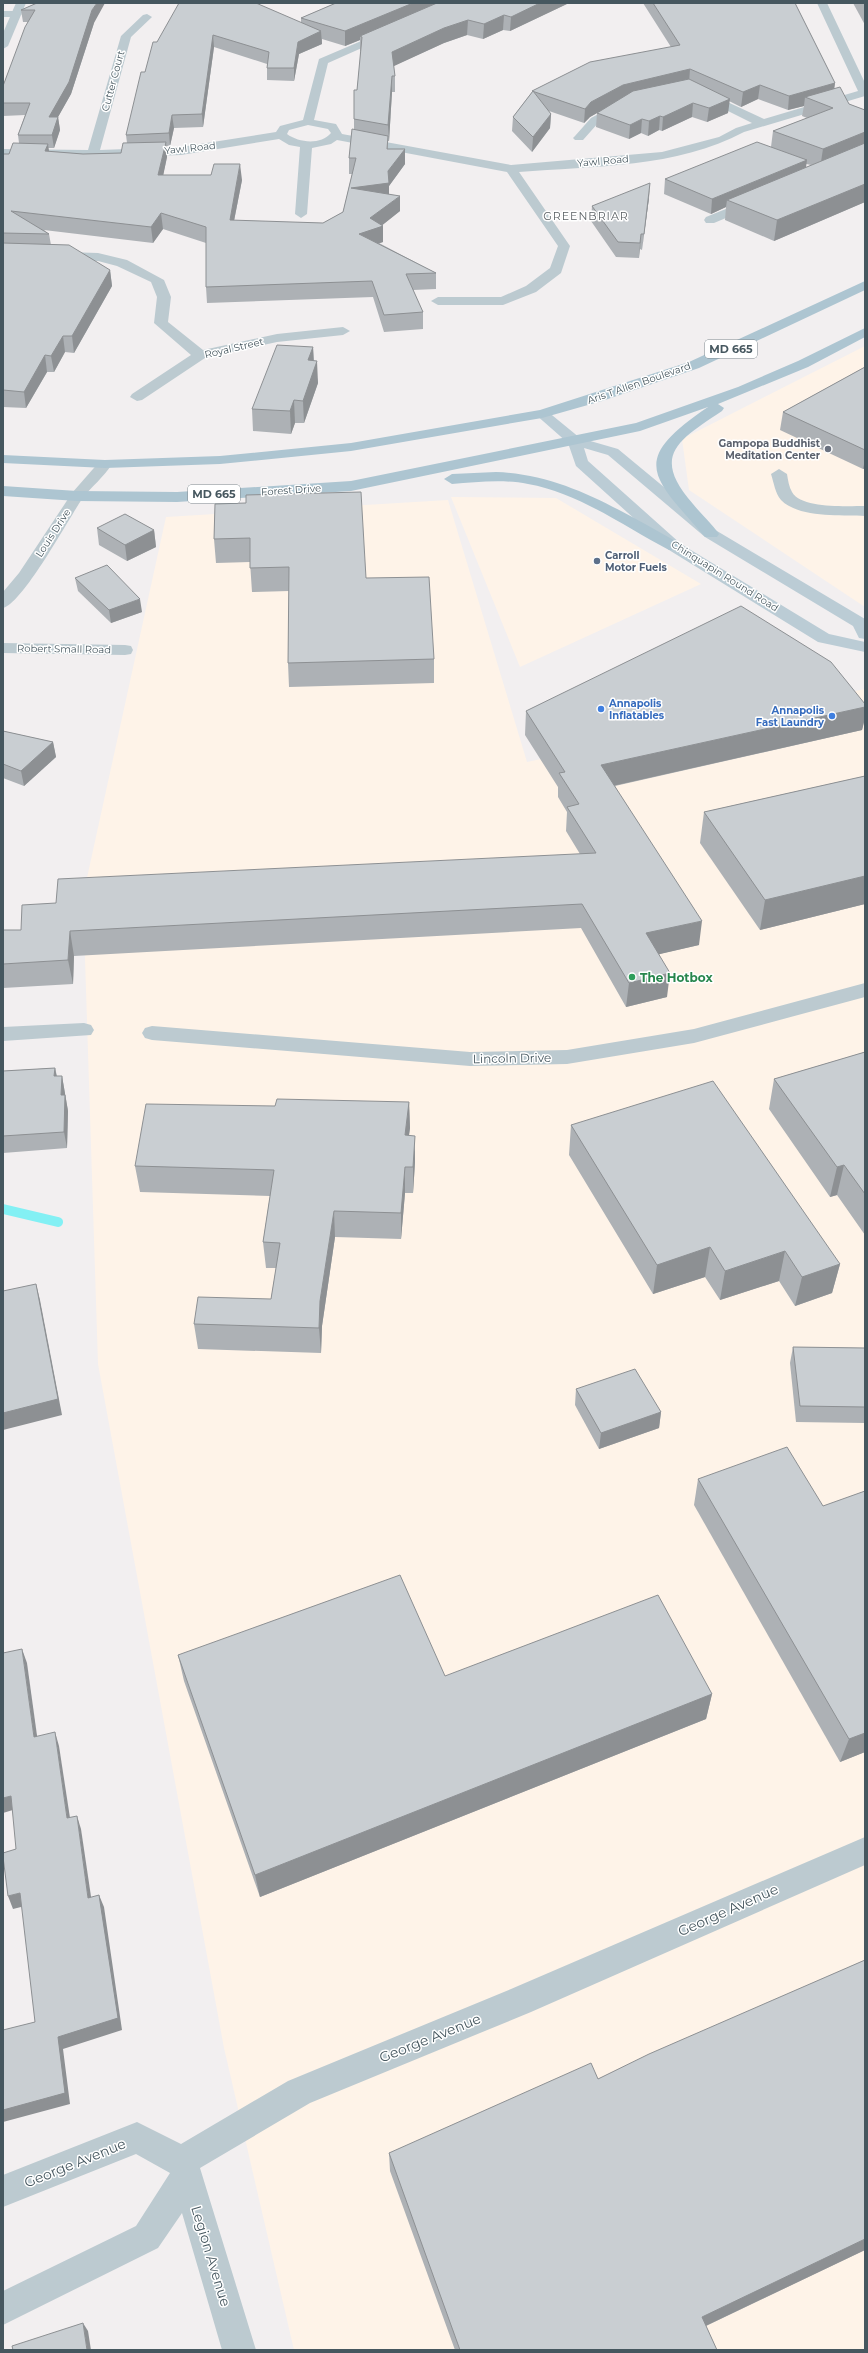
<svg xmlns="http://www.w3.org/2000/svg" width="868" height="2353" viewBox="0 0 868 2353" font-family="Montserrat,sans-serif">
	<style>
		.commercial { fill: #fef3e8 }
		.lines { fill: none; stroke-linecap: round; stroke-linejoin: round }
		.stream { stroke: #83f0f4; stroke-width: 10 }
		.minor { fill: #bccad0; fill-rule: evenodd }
		.tertiary { fill: #bccad0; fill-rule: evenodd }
		.secondary { fill: #bbccd5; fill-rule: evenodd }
		.primary { fill: #adc5d1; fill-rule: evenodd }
		.wall { fill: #adb1b5; fill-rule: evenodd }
		.shaded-wall { fill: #8d9093 }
		.building { fill: #c9ced2; stroke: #8d9093 }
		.worship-dot { fill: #6b7280; stroke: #fff; stroke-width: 1.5 }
		.service-dot { fill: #5c6f8a; stroke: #fff; stroke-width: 1.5 }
		.shop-dot { fill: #3f7fe0; stroke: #fff; stroke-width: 1.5 }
		.leisure-dot { fill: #2e9e5b; stroke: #fff; stroke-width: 1.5 }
		.labels { text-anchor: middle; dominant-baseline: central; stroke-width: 3; stroke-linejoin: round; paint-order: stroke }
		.far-street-label { font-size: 10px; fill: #46575f; stroke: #fff }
		.far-worship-label { font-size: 10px; font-weight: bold; fill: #5b616d; stroke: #fff; text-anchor: end }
		.far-service-label { font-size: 10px; font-weight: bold; fill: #4e5e75; stroke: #fff; text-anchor: start }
		.far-shop-label { font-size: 10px; font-weight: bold; fill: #366cbe; stroke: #fff; text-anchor: start }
		.far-neighbourhood-label { font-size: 11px; letter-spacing: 1px; fill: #5b6165; stroke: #fff }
		.shield { fill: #fff; stroke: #7e898f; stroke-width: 1 }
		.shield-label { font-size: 11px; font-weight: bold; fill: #46575f }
		.leisure-label { font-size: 12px; font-weight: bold; fill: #27864d; stroke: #fff; text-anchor: start }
		.street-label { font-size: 12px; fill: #46575f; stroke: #fff }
		.near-street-label { font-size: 14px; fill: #46575f; stroke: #fff }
	</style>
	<rect width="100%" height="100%" fill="#f2eff0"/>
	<!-- commercial -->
	<g class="commercial">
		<polygon points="865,346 865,607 689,490 682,439"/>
		<polygon points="451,497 556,498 701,584 520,667"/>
		<polygon points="448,500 527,762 865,689 865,2350 294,2350 224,2048 98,1364 83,896 166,517"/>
	</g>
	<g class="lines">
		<!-- stream -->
		<polyline class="stream" points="3,1209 58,1222"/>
		<!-- minor -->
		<g class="minor">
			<path d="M817,3H827L865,83V96L744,132C677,168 593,166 519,172L570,246L561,273L536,292L503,305H438L431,301L438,297H501L526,286L550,268L558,246L507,172L337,140L331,144L312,148L307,214L301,218L295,214L300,147L289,145L279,139L181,155L93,158L3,157V149L88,150L121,36L143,15L147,14L152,17L131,37L100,150L181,147L276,132L280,126L303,120L319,59L387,30L391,31V35L328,63L314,120L336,124L342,134L511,165L662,152L719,137L736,128L752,123L698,96L696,94L698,92H706L764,119L858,91ZM308,125L328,129L331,133C321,145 299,143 287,134L289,130Z"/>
			<polygon points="3,11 17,11 22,14 17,17 3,17"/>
			<polygon points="623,101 629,104 627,106 599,122 583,140 575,140 573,138 575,136 591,118"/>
			<polygon points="753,198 757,199 759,202 757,205 714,223 706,223 704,220 706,217"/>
			<polygon points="3,250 98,253 127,260 164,280 171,297 168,322 203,350 277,334 343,327 350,331 343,335 277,342 205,358 142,400 137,401 130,397 132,394 191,355 154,323 157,297 151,282 117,266 98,261 3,258"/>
			<path d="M105,460L112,464C104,477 91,487 82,499C68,520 23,603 3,608V592L19,573L72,493L100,461Z"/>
			<path d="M779,469L787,474C788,480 789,487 792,492C801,509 848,506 865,506V516C842,515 798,518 781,500C775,493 774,483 771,474Z"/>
			<polygon points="3,643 125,645 131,646 133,650 131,654 125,655 3,653"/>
			<polygon points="865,983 865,997 694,1043 567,1064 470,1066 152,1040 145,1038 142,1033 145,1028 152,1026 470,1052 567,1050 694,1029"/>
			<polygon points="84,1023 91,1025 94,1030 91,1035 3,1041 3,1027"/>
			<polygon points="865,1837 865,1865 531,2012 310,2103 200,2168 256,2350 222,2350 182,2213 158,2248 3,2325 3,2291 136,2226 170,2173 136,2154 3,2207 3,2175 137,2122 181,2144 288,2081 511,1989"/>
		</g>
		<!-- tertiary -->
		<polygon class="tertiary" points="16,3 26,3 8,46 3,49 3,33"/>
		<!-- secondary -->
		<polygon class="secondary" points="542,410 547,411 580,438 618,449 717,531 865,619 865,639 859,638 853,626 705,537 608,455 584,448 588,461 681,544 829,634 865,642 865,652 818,642 669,550 576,466 568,443 535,414"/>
		<!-- primary -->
		<g class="primary">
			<polygon points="865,281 865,290 699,368 602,401 542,418 351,451 220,464 105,468 3,463 3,455 105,460 220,456 351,443 540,410 689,362"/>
			<path d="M865,328V337L808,367L718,404L724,408L722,411C679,440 650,455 693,504C701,514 711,523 719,534L717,537H705C652,476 628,461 708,407L640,431L351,491L177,502L77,501L3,496V486L77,491L177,492L351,481L636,423L738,387L798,361Z"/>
			<path d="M496,472C565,474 622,512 681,544L683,547L681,550H669C625,527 579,493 528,484C503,479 477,482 452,484L444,479L452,474Z"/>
		</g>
	</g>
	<!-- wall -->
	<g class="wall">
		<path d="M37,3L94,23L71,94L58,117L60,130L54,148H48L49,151L83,154L121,153L127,143L126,135L145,72L157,42L301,23V18L336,3H576H569L510,31L503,30L483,39L467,35L444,43L393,66L395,76V92H392L389,141H388V149H405V164L389,186V194L400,211L382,225L383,226V242L379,243L436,273V289L413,290L423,312V329L384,332L373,297L207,303L206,287V243L163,229L153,243L44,230L49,234L51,245L110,270L112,286L74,353L65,352L54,372H47L26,408L3,407V154H9L19,143L18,135L25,115L3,116V86L28,22H23L21,10ZM322,39L345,46L360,40V51H361L354,119V129L349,158V174H352L343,212L323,223L234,221L242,180L163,175L167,157L166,146H170L174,128L203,127L214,47L267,64V80L294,81L299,54L322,44Z"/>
		<path d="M643,3H795L835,83L834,89L849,104L865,110V202L774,241L725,220L726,207L711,214L664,194L665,179L771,147L773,131L807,118L802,116L804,106L788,110L758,99L741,107L729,101L728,113L707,122L692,117L662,131L659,130L648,136L641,133L629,139L596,127L597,113L602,110L590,117L584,123L549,111L551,114L550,128L532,152L512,131L513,117L532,92V91L671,47ZM806,164L811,165L806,167Z"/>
		<polygon points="853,3 865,3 865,25"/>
		<polygon points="649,198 642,250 640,249 639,258 616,257 591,221 592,206"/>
		<polygon points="313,347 314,361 318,383 304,423 295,423 291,434 253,431 252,409"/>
		<polygon points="865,367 865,468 863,469 780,430 783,412"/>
		<polygon points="215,504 366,578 434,659 434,683 289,687 288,663 289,591 252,592 250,562 216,563 214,539"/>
		<polygon points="97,528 154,530 156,547 127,561 99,545"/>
		<polygon points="75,578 142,612 111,623 78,591"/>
		<polygon points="865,704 865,718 862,730 615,786 699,945 659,954 667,997 626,1007 581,928 74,956 73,984 3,988 3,930 21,930 56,903 580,854 566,831 567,812 558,797 558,787 525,735 526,711"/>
		<polygon points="3,731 53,742 56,757 24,786 3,778"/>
		<polygon points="865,776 865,904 760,930 700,843 704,812"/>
		<polygon points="865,1052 865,1235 837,1195 830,1197 769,1109 774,1079"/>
		<polygon points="55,1068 57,1076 62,1076 68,1111 67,1148 3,1153 3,1071"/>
		<polygon points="409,1102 410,1128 409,1135 415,1162 413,1193 405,1193 401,1239 335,1237 322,1326 321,1353 198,1349 194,1324 271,1299 276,1268 266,1268 263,1242 270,1196 140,1192 135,1166 275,1106"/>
		<polygon points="571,1125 840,1264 832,1293 795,1306 779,1281 720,1300 705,1277 653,1294 569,1155"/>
		<polygon points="793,1347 865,1348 865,1423 796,1422 790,1363"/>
		<polygon points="576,1389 661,1412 659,1428 599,1449 575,1405"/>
		<polygon points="698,1479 823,1506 865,1752 840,1762 694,1505"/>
		<polygon points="178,1655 445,1676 712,1694 706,1719 260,1897 184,1681"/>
		<polygon points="865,1960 865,2250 706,2326 717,2350 455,2350 390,2171 389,2153 598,2079"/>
	</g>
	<!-- shaded-wall -->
	<g class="shaded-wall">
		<polygon points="97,3 105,3 94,23 71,94 58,117 60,130 54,148 49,117 92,10"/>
		<polygon points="413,3 448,3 362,37 360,36 360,40 345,46 345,31"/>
		<polygon points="540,3 569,3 510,31 511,17"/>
		<polygon points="504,15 503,30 483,39 484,24"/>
		<polygon points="468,20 467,35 444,43 392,67 392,52 444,28"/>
		<polygon points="321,31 322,44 299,54 294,81 294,68 298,42"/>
		<polygon points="213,35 214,47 203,127 202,114"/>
		<polygon points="690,69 689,83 622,99 590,117 584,123 585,109 591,102 623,85"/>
		<polygon points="392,76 392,92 389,141 388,125"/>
		<polygon points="835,83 833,97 805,97 804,106 788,110 789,96"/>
		<polygon points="760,85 758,99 741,107 743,92"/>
		<polygon points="730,99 728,113 707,122 709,108"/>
		<polygon points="693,103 692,117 662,131 663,117"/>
		<polygon points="551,114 550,128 532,152 533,137"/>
		<polygon points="172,115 174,128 170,146 169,133"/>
		<polygon points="660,116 659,130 648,136 649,121"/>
		<polygon points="642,119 641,133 629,139 630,125"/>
		<polygon points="865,132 865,147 820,168 823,149"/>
		<polygon points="166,142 167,157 160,191 158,175"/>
		<polygon points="48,144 50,159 45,151"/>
		<polygon points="405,149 405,164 389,186 389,198 351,188 388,171"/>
		<polygon points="807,160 805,175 727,200 726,207 711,214 712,199"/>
		<polygon points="240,164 242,180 231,236 230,220"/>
		<polygon points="650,183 649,198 642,250 644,234"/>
		<polygon points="865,184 865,202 774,241 777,220"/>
		<polygon points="400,196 400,211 380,227 383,226 383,242 360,250 359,234 370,218"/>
		<polygon points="161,213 163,229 153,243 151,227"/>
		<polygon points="641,234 640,249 639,258 640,243"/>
		<polygon points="110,270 112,286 74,353 72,336"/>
		<polygon points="63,336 65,352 54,372 51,356"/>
		<polygon points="313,347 314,369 317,361 318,383 304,423 303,401 308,360"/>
		<polygon points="45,355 47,372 26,408 24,392"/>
		<polygon points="294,400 295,423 291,434 290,411"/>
		<polygon points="865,460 865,468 863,469"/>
		<polygon points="154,530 156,547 127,561 125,545"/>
		<polygon points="140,599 142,612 111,623 109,610"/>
		<polygon points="865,707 865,718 862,730 599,789 601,765"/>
		<polygon points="53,742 56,757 24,786 21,771"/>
		<polygon points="865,876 865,904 760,930 765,900"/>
		<polygon points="702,921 699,945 643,958 646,933"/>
		<polygon points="70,931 74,956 73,984 68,960"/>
		<polygon points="670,973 667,997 626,1007 629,983"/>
		<polygon points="55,1068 58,1084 54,1076"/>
		<polygon points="62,1076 68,1111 67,1148 64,1132 61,1095"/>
		<polygon points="409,1102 410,1128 405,1162 405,1135"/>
		<polygon points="415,1136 415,1162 413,1193 413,1167"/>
		<polygon points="844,1165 837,1195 830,1197 837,1167"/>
		<polygon points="405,1167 405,1193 401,1239 401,1213"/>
		<polygon points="334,1211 335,1237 322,1326 321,1353 319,1328 320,1301"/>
		<polygon points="710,1247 705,1277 653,1294 657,1265"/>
		<polygon points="785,1251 779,1281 720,1300 725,1271"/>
		<polygon points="840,1264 832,1293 795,1306 802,1277"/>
		<polygon points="36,1284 40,1300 62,1415 3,1430 3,1413"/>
		<polygon points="661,1412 659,1428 599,1449 601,1433"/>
		<polygon points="22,1649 27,1663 39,1750 34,1737"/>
		<polygon points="712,1694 706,1719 260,1897 255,1875"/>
		<polygon points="55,1732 59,1746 72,1831 67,1818"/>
		<polygon points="865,1733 865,1752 840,1762 849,1739"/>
		<polygon points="11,1796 16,1809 3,1813 3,1798"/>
		<polygon points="77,1816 81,1829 93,1910 88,1898"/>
		<polygon points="20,1893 25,1906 13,1909 8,1896"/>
		<polygon points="99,1895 104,1907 122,2030 63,2049 70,2104 3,2122 3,2110 58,2037"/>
		<polygon points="865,2239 865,2250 695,2331 702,2317"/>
		<polygon points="83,2323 88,2331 91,2350 87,2350"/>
	</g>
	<!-- building -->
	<g class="building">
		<polygon points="37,3 97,3 92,10 69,82 49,117 58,117 52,135 18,135 30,103 3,103 3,86 25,27 35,10 21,10"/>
		<polygon points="179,3 256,3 321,31 298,42 294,68 267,68 269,52 213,35 202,114 172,115 169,133 126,135 141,72 145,72 153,42 157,42"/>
		<polygon points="336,3 413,3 345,31 301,18"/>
		<polygon points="437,3 540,3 511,17 504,15 484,24 468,20 444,28 392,52 395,76 392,76 388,125 354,119 354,90 357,90 362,37 360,36"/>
		<polygon points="653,3 795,3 835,83 789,96 760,85 743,92 690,69 623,85 591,102 585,109 532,91 590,62 680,45"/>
		<polygon points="689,79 730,99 709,108 693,103 663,117 660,116 649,121 642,119 630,125 597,113 633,91"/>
		<polygon points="840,87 849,104 865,110 865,132 823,149 773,131 833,108 805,97"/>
		<polygon points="533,91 551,114 533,137 513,117"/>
		<polygon points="352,129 388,136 387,149 405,149 388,171 389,183 351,188 400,196 370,218 383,226 359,234 436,273 406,274 423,312 384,315 372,281 206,287 206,227 161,213 151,227 11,211 49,234 3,233 3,154 9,154 13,143 48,144 45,151 83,154 121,153 123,143 166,142 158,175 211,175 214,164 240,164 230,220 323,223 343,212 356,158 349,158"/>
		<polygon points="757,142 807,160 712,199 665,179"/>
		<polygon points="865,143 865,184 777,220 727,200"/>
		<polygon points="650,183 644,234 641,234 640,243 618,242 592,206"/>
		<polygon points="3,243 69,245 110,270 72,336 63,336 51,356 45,355 24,392 3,390"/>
		<polygon points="277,345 313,347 308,360 317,361 303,401 294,400 290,411 252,409"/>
		<polygon points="865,367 865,450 783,412"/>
		<polygon points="361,492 366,578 429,577 434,659 288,663 289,567 250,568 250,538 214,539 215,504 246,503 246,495"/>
		<polygon points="125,514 154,530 125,545 97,528"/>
		<polygon points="107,565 140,599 109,610 75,578"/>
		<polygon points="741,606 831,662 865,704 865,707 601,765 702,921 646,933 670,973 629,983 582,904 70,931 68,960 3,964 3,930 21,930 22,905 56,903 58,879 596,853 567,807 579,804 559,773 565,772 526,711"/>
		<polygon points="3,731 53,742 21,771 3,764"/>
		<polygon points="865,776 865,876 765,900 704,812"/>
		<polygon points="865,1052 865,1194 844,1165 837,1167 774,1079"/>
		<polygon points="55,1068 54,1076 62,1076 61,1095 65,1095 64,1132 3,1136 3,1071"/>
		<polygon points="713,1081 840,1264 802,1277 785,1251 725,1271 710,1247 657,1265 571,1125"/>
		<polygon points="277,1099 409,1102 405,1135 415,1136 413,1167 405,1167 401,1213 334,1211 320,1301 319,1328 194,1324 198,1297 271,1299 280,1243 263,1242 274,1170 135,1166 146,1104 275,1106"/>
		<polygon points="36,1284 58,1399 3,1413 3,1291"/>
		<polygon points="793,1347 865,1348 865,1407 800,1406"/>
		<polygon points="635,1369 661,1412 601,1433 576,1389"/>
		<polygon points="787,1447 823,1506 865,1491 865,1733 849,1739 698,1479"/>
		<polygon points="400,1575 445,1676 658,1595 712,1694 255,1875 178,1655"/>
		<polygon points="22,1649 34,1737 55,1732 67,1818 77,1816 88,1898 99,1895 118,2018 58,2037 65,2093 3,2110 3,2030 35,2022 20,1893 8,1896 3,1857 3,1853 16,1849 11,1796 3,1798 3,1653"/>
		<polygon points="865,1960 865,2239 702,2317 717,2350 460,2350 389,2153 591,2063 598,2079 649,2054"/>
		<polygon points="83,2323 87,2350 13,2350 12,2346"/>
	</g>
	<!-- markers -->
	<circle class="worship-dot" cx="828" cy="449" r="4"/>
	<circle class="service-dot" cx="597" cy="561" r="4"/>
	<g class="shop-dot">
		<circle cx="601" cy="709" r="4"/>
		<circle cx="832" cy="716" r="4"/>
	</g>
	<circle class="leisure-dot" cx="632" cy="977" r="4"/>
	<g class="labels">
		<!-- far-street labels -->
		<g class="far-street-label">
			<text transform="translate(113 81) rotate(-75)">Cutter Court</text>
			<text transform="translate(190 148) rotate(-6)">Yawl Road</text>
			<text transform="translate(603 161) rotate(-5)">Yawl Road</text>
			<text transform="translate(234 348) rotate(-13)">Royal Street</text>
			<text transform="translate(639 383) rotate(-19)">Aris T Allen Boulevard</text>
			<text transform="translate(291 490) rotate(-4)">Forest Drive</text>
			<text transform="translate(53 533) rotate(-57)">Louis Drive</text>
			<text transform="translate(725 576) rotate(32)">Chinquapin Round Road</text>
			<text transform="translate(64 649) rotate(1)">Robert Small Road</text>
		</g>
		<!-- far-worship labels -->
		<g class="far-worship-label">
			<text x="820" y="443">Gampopa Buddhist<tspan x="820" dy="12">Meditation Center</tspan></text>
		</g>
		<!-- far-service labels -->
		<g class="far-service-label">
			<text x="605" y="555">Carroll<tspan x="605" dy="12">Motor Fuels</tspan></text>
		</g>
		<!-- far-shop labels -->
		<g class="far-shop-label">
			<text x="609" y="703">Annapolis<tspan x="609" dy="12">Inflatables</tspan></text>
			<text x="824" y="710" text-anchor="end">Annapolis<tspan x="824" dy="12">Fast Laundry</tspan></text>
		</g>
		<!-- far-neighbourhood labels -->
		<g class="far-neighbourhood-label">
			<text x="586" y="216">GREENBRIAR</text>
		</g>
		<!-- shield labels -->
		<g class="shield">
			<rect x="705" y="340" width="52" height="18" rx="3"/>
			<rect x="188" y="485" width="52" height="18" rx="3"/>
		</g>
		<g class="shield-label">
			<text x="731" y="349">MD 665</text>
			<text x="214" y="494">MD 665</text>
		</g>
		<!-- leisure labels -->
		<g class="leisure-label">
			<text x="640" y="977">The Hotbox</text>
		</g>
		<!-- street labels -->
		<g class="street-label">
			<text transform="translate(512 1058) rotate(-1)">Lincoln Drive</text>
		</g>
		<!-- near-street labels -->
		<g class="near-street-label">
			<text transform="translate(728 1910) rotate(-24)">George Avenue</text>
			<text transform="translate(430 2038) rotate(-22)">George Avenue</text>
			<text transform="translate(75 2163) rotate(-22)">George Avenue</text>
			<text transform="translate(211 2256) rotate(73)">Legion Avenue</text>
		</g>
	</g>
	<!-- border -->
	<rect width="868" height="2353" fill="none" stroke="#46575f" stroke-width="8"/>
</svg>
